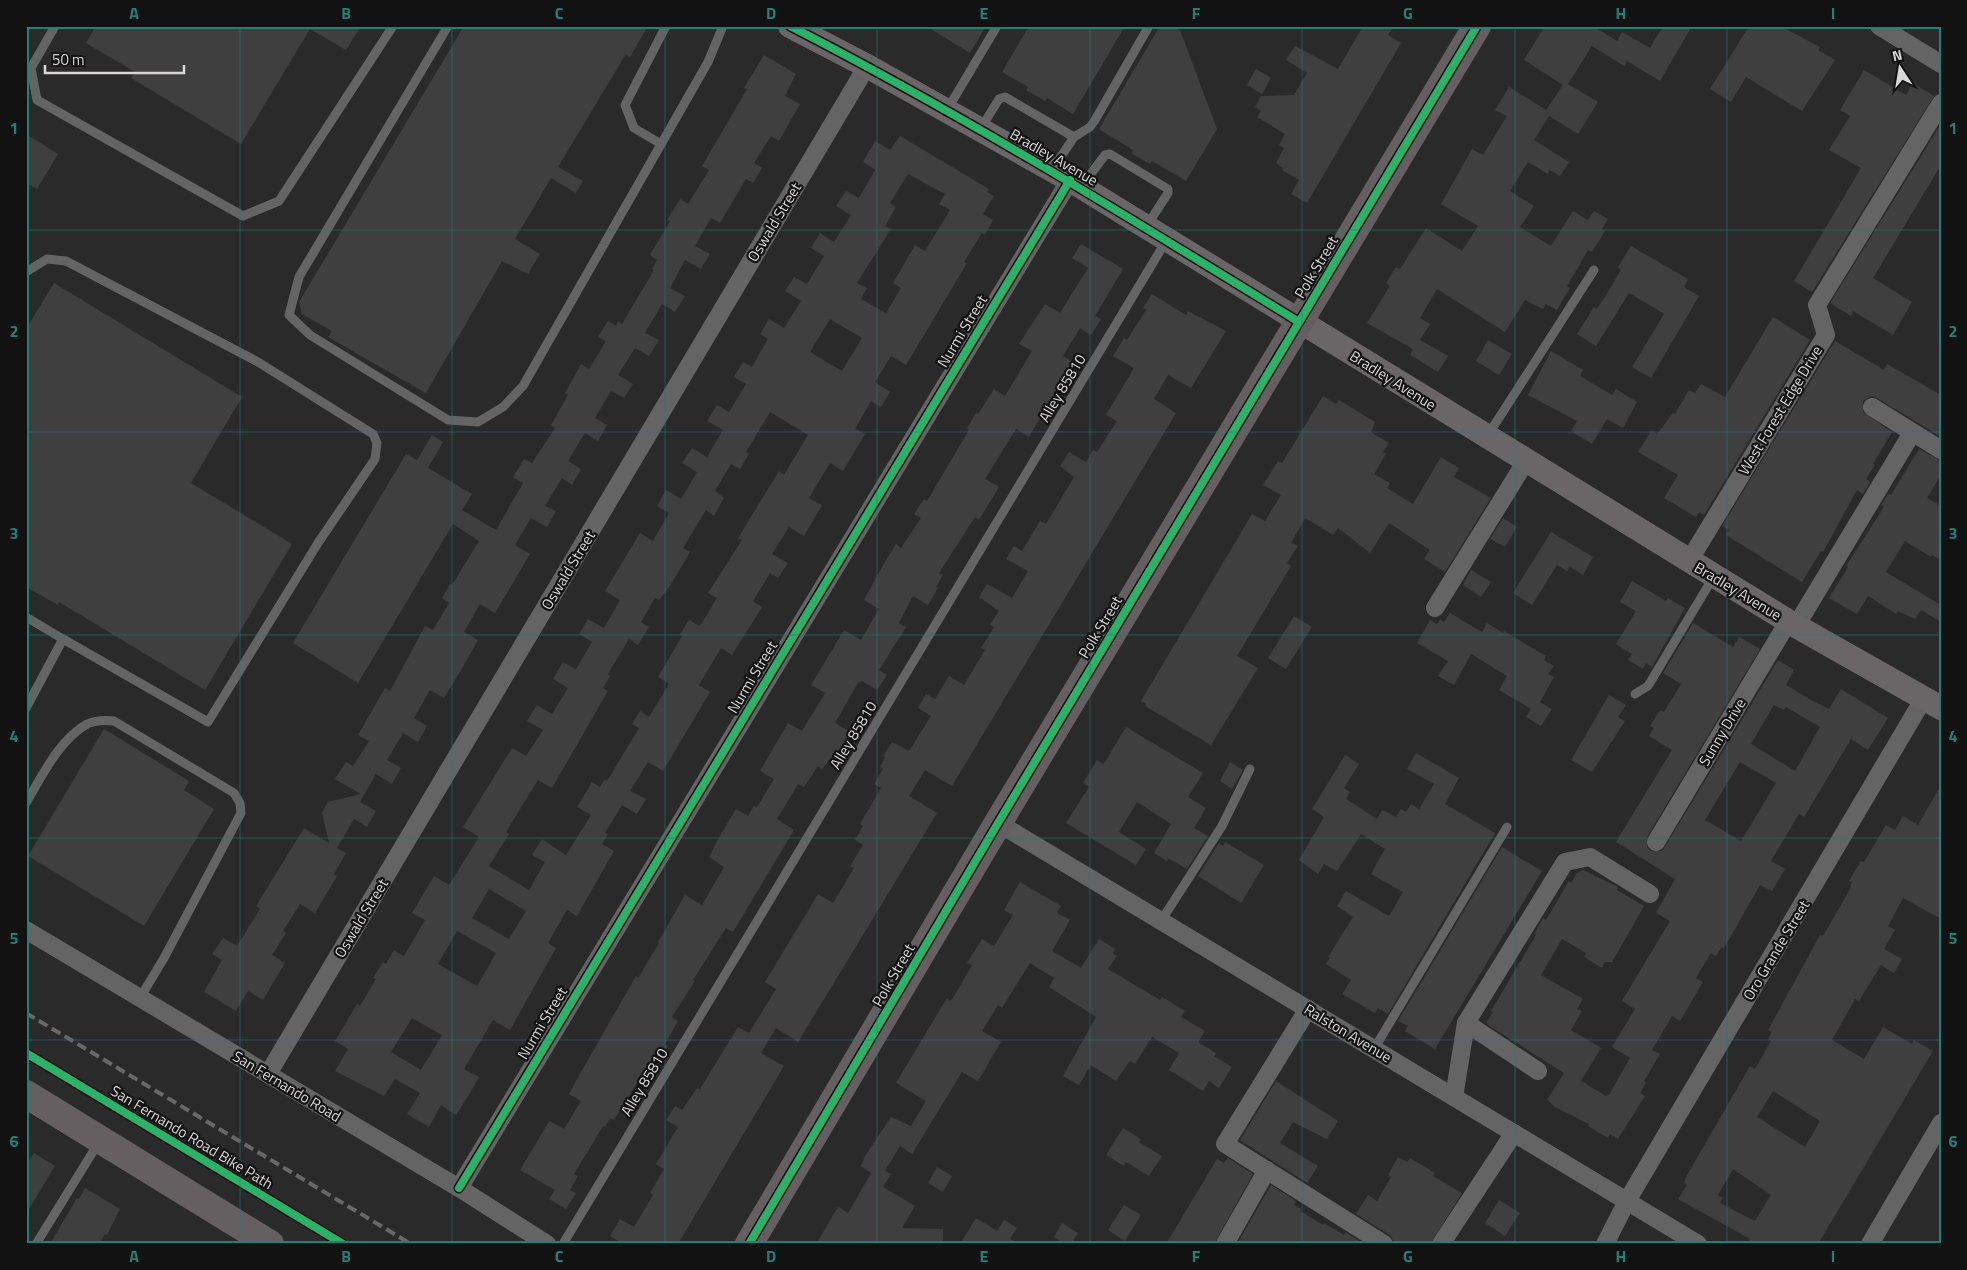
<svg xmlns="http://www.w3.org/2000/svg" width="1967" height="1270" viewBox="0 0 1967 1270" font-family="'Titillium Web',sans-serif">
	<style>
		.building { fill: #403f3f; fill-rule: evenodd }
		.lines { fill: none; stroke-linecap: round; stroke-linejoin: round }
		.lane { stroke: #656464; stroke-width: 9 }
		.street { stroke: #656464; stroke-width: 18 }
		.secondary { stroke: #6a6668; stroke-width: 24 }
		.primary { stroke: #655f61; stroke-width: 28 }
		.rail { stroke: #686868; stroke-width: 4; stroke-dasharray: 10 5; stroke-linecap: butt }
		.cycleway-casing { stroke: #131212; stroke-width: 11 }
		.cycleway { stroke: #2db169; stroke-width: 8 }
		.grid { fill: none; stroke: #238079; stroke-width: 1; stroke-opacity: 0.55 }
		.labels { text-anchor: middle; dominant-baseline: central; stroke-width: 4.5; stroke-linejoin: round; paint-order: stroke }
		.street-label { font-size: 15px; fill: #d9d7d8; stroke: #131212 }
		.neatline { fill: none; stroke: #238079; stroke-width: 2 }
		.grid-label { font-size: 16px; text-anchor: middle; font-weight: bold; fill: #238079 }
	</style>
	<rect width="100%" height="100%" fill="#2b2a2a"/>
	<!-- building -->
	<g class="building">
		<polygon points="96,26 361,26 346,50 310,29 241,144 131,78 135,72 86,43"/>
		<polygon points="464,26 648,26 630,57 626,54 558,167 583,181 576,193 551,178 515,239 540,254 528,274 502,261 426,393 328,337 332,331 302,314 299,302"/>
		<polygon points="926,26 986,26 970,53"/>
		<polygon points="1029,26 1125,26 1073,114 1047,98 1045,101 1026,90 1028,87 1002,72"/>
		<polygon points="1160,26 1174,26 1180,30 1217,129 1186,181 1152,161 1150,164 1131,153 1133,150 1099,129"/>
		<polygon points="1363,26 1394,26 1388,35 1401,43 1307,203 1291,194 1299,180 1282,170 1283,168 1276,163 1284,148 1279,145 1285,134 1257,117 1261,111 1255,107 1261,96 1294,95 1307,73 1286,60 1295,46 1338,69"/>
		<polygon points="1545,26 1593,26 1617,41 1622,32 1650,48 1663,26 1692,26 1660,81 1627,61 1624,66 1592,46 1568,84 1598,102 1578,134 1549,116 1534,140 1569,162 1560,176 1550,170 1548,174 1528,162 1510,191 1534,206 1520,227 1551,246 1573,211 1588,220 1594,211 1608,219 1602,229 1605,231 1592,252 1588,250 1583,259 1567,286 1570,288 1557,310 1546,304 1543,309 1525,300 1505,332 1437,289 1420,318 1430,324 1420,340 1448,356 1438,372 1410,355 1413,349 1367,323 1390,286 1386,283 1396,267 1400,269 1426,228 1462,251 1478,226 1441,204 1472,149 1483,155 1507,116 1495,110 1509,87 1546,110 1563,85 1524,60"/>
		<polygon points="1749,26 1780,26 1820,47 1818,50 1835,60 1802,111 1746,77 1731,102 1710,89"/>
		<polygon points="764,55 796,74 785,96 800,104 779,141 771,136 754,163 762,168 753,183 746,179 720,223 711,218 695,246 710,254 701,269 685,260 670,288 685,296 675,312 662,304 645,333 659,340 649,356 635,348 618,375 633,384 624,398 611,391 595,418 607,425 598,441 585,433 568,461 581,469 572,485 562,478 545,506 556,511 547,527 531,518 515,545 530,554 495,613 480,604 464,632 478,640 463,667 444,698 430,690 414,718 427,726 418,742 403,733 387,760 401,768 392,784 376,774 360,802 376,811 367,827 354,819 337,848 346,853 334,874 337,876 315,913 300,904 283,931 286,933 272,955 285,963 263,1000 248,991 236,1011 204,992 222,960 212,954 223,938 237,946 260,909 256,906 304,828 329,843 322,813 328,802 361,794 335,779 346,762 353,766 369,741 358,735 385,688 390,691 425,626 433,630 449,603 442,598 450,584 452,585 479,541 453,524 358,683 293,643 406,454 417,460 432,435 443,442 428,468 472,494 462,510 496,530 523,483 513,477 524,459 532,463 555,428 551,425 568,395 565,393 570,384 581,364 589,369 606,341 598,337 608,321 616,326 618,321 622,324 654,270 652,269 657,260 650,255 670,221 667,220 680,199 688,204 709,170 702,166 747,89 744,88"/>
		<polygon points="1256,69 1271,78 1262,94 1247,85"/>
		<polygon points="1864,70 1906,95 1913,83 1934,96 1812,292 1794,281 1861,168 1829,150 1850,116 1840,110"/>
		<polygon points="1941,124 1941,165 1873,278 1912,302 1893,335 1853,311 1851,316 1830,303"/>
		<polygon points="26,134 58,154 37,189 26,183"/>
		<path d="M900,136L989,189L987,192L994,196L983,214L993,220L985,235L982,233L964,262L967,263L906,365L891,356L875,382L890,392L881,407L871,401L855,429L865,434L843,471L830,463L809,498L822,505L804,536L789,527L772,554L788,563L778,578L770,573L753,601L762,607L732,655L721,648L699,685L710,692L663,771L648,762L630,791L646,799L637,814L622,805L605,833L608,834L602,844L614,851L577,916L567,910L548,943L556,948L510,1030L493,1020L464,1069L479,1077L470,1093L456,1115L441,1105L429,1127L407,1114L420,1093L395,1079L384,1096L335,1071L348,1049L335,1041L357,1004L360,1006L376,979L373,978L383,962L386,964L394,950L404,956L425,920L412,913L434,876L449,885L479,837L463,827L512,748L526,756L543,730L527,721L537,705L552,714L568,688L553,679L563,662L576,669L592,642L579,634L588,619L604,628L620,600L605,591L640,533L653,541L669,513L657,506L666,490L681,499L697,472L682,463L692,448L707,457L723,430L707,421L717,405L729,412L746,384L734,377L743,362L752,367L768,339L760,334L769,319L784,328L801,301L785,291L794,277L807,284L824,256L811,248L820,233L834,242L851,215L836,206L846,191L859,198L875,170L863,162L875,141L890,150ZM908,174L945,194L939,204L950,210L925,251L915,245L893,283L901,288L886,313L861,299L867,288L857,283L891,229L885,226L896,207L890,203ZM830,319L862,338L842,371L810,352ZM770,412L808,435L784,475L779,471L738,538L742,540L708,593L717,598L700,626L689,620L680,634L682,636L658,677L669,684L649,717L640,711L632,724L639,728L607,781L605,779L600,787L592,782L577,807L591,815L566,855L542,839L532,855L545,862L529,890L489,866L509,834L506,832L538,780L552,788L608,691L603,688L610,676L608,674L629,639L638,645L649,627L641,622L655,598L659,600L670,586L690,552L683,548L706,510L714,516L724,498L715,491L731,464L740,469L749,454L746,452ZM489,889L526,911L509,939L472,918ZM457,931L496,953L477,986L438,964ZM412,1018L442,1035L421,1070L391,1052Z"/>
		<polygon points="1081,244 1123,269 1095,316 1101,319 1091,335 1080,328 1063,356 1073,362 1029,437 1016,429 985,479 999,487 979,520 975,517 939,573 943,575 936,587 938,588 928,605 913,596 899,623 906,627 879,670 887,675 877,690 862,681 858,683 835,723 852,733 835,760 831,758 822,769 818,766 804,787 798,784 777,819 794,830 733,932 726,928 693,980 695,981 672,1017 678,1021 665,1044 668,1046 660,1059 654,1055 614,1120 610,1118 605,1127 603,1126 574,1174 578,1176 570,1190 576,1193 566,1209 549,1199 555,1190 520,1170 548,1123 550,1121 564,1129 581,1101 569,1094 581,1072 636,976 638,978 659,943 658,942 685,895 702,905 724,867 709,857 721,834 736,809 748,816 754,806 757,807 774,779 760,771 788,723 802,731 825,693 811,685 844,630 861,640 879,609 864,600 883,565 896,544 901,548 921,518 914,514 924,499 927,501 969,430 967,428 976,413 978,414 994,389 1005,396 1032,351 1019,344 1045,304 1060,313 1088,268 1072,258"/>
		<polygon points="1631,246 1688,279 1684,287 1699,296 1651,378 1632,367 1664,314 1653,307 1629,293 1596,346 1577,334 1594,307 1597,309 1603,300 1621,270 1618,267"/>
		<polygon points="54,283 242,397 191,483 292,544 205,690 59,602 58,605 26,587 26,329"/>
		<polygon points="1152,294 1186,315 1188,311 1226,331 1191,388 1168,375 1154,399 1176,413 952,786 925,770 909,796 937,813 798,1042 776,1028 761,1053 784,1066 678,1244 623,1244 610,1236 620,1219 634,1227 653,1195 650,1193 664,1169 656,1164 678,1127 666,1120 675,1106 682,1110 697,1088 700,1089 738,1027 749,1033 776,989 765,982 818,894 833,903 854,868 850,866 863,845 855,840 863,826 860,824 881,788 874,784 883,769 880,767 885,757 883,756 892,742 909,751 931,716 918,708 926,694 935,699 949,676 964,685 985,650 981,648 994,627 990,625 999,611 979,597 987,584 1012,598 1028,571 1006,559 1014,546 1022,551 1040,521 1046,524 1074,477 1060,466 1069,452 1086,462 1093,450 1097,452 1117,421 1106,415 1134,368 1113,356 1124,338 1127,340 1146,310 1143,308"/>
		<polygon points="1773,317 1810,340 1704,515 1699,512 1696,517 1664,498 1678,475 1638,452 1651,431 1657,434 1673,413 1675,414 1689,390 1695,393 1701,384 1725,397"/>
		<polygon points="1488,340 1512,354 1499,375 1476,361"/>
		<polygon points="1835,341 1884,370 1887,364 1941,395 1941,437 1877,398 1872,396 1863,401 1863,412 1892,432 1873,464 1875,465 1866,479 1870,482 1863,494 1857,490 1823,552 1821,551 1802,582 1726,535 1729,530 1722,526"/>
		<polygon points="1551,351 1583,370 1580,376 1612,395 1616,389 1637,402 1623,428 1607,419 1592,444 1571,431 1577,421 1528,395"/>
		<polygon points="1323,396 1336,404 1339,400 1375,422 1371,432 1389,443 1383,452 1386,454 1374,474 1390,483 1387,488 1413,504 1441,457 1459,468 1454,477 1491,498 1445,572 1424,559 1430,550 1389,523 1370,553 1338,528 1333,535 1305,518 1291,543 1298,546 1287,563 1291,566 1237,656 1258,668 1211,745 1145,706 1146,704 1141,701 1252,514 1265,521 1281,495 1263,485 1278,461 1282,463"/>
		<polygon points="1919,449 1941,461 1941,475 1927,498 1941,506 1941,560 1932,555 1931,557 1905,541 1886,572 1941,605 1941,622 1921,610 1915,619 1898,611 1896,614 1868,596 1857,614 1829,598 1848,567 1846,566 1884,507 1881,505 1888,494 1891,495"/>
		<polygon points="1503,518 1517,527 1505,547 1490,539"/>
		<polygon points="1551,532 1593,557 1583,575 1570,567 1567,571 1557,565 1532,605 1513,593"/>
		<polygon points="1471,570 1491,582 1481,597 1463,585"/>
		<polygon points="1632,581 1666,601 1668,598 1685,608 1652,667 1646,663 1643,669 1628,660 1632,654 1616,644 1636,611 1620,602"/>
		<polygon points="1450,613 1482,632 1487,623 1503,633 1504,631 1546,656 1544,660 1554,666 1548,674 1554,677 1540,702 1552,709 1541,726 1526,717 1531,709 1499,690 1507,676 1471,654 1454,685 1438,676 1448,661 1417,643 1430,620 1437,624 1440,619 1444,622"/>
		<polygon points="1294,616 1312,627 1286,669 1268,658"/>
		<path d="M1693,623L1733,647L1739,637L1760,649L1647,837V847L1651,851H1661L1665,847L1778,660L1794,670L1786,685L1811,700L1829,709L1841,689L1888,718L1868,750L1851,739L1804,817L1799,814L1771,861L1785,869L1772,891L1760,885L1724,948L1722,947L1716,956L1711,953L1696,978L1703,982L1680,1021L1672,1016L1652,1050L1660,1054L1644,1081L1646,1083L1640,1093L1645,1096L1618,1139L1610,1134L1608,1138L1588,1126L1589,1124L1555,1107L1547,1100L1564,1073L1488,1025L1487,1022L1493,1012L1491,1011L1536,935L1534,934L1543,918L1546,920L1569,881L1571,883L1577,873L1583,870L1618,887L1617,890L1644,906L1612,962H1605L1602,968L1584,957L1586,953L1562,939L1541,975L1583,999L1577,1009L1582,1011L1571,1030L1601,1048L1581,1081L1606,1096L1609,1095L1630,1058L1612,1047L1635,1009L1622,1001L1670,921L1656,913L1675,879L1616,842L1672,750L1649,736L1654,728L1650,726L1660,710L1664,712L1681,684L1663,673ZM1774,705L1784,710L1786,707L1820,727L1795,771L1751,744ZM1740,762L1776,783L1741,841L1705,820Z"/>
		<polygon points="1609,695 1626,705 1618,717 1625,721 1592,772 1571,760"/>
		<polygon points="1126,727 1203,773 1188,797 1206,808 1194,828 1208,836 1187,869 1168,858 1167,861 1154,853 1171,824 1137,802 1119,832 1146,849 1136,865 1066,823 1089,787 1083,783 1097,760 1103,764 1105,762"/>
		<polygon points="104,729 189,781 184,790 214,809 144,926 28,856"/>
		<polygon points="1416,753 1459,778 1445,804 1495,833 1388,1014 1378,1008 1375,1013 1342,994 1351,980 1326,964 1330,958 1328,957 1353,917 1337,906 1346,891 1389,916 1403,892 1371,874 1385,849 1361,834 1337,871 1324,864 1318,874 1299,860 1324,817 1312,809 1345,755 1359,764 1344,788 1350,792 1346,799 1377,819 1382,810 1396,817 1401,809 1406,812 1411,804 1419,809 1434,784 1407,769"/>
		<polygon points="1230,762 1243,770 1232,789 1220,781"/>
		<path d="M1941,785V919L1903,898L1888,926L1895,930L1884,949L1902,959L1894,973L1881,965L1859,1001L1855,999L1832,1040L1864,1059L1883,1027L1912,1044L1914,1040L1933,1051L1818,1244H1747L1750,1239L1678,1199L1687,1185L1684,1183L1686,1177L1750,1066L1755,1069L1771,1041L1768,1039L1772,1032L1768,1030L1820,935L1823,936L1849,891L1852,882L1849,881L1861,861L1864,862L1886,825L1895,830L1903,816L1918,825ZM1773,1091L1820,1121L1805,1147L1757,1117ZM1733,1169L1771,1195L1755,1221L1720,1203L1723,1198L1718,1195Z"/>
		<polygon points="1225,842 1264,865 1241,903 1198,876 1219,843 1223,846"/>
		<polygon points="1502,847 1542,871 1435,1049 1405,1031 1408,1026 1398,1021"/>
		<polygon points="1020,882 1061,906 1057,913 1070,920 1052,951 1081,968 1099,939 1115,949 1113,953 1117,956 1108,969 1160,1000 1162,997 1185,1011 1181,1017 1205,1031 1198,1042 1216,1053 1214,1056 1232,1067 1219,1088 1209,1081 1203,1091 1169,1070 1179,1053 1152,1037 1135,1064 1130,1061 1116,1081 1091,1065 1079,1085 1063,1076 1096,1017 1049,987 1054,978 1030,963 1002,1008 998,1005 982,1031 1001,1042 978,1081 962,1072 912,1154 900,1146 885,1171 891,1174 883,1187 915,1206 902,1228 943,1229 943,1244 816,1244 838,1207 848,1213 871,1173 861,1166 865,1156 891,1117 911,1126 926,1101 896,1083 947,998 950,1001 953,998 972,965 967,963 982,939 994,946 1013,915 1004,910"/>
		<polygon points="1276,1081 1338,1121 1327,1139 1293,1122 1280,1143 1318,1166 1307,1183 1240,1140"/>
		<polygon points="1123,1128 1141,1139 1139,1142 1162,1156 1149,1176 1126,1162 1124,1166 1106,1155"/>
		<polygon points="34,1153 55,1166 26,1214 26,1165"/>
		<polygon points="1398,1157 1407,1162 1410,1158 1435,1173 1433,1176 1462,1193 1430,1244 1395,1244 1390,1235 1356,1214 1368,1195 1377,1201 1391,1177 1388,1175"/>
		<polygon points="1228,1158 1253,1174 1214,1244 1166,1244 1217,1159 1224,1163"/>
		<polygon points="937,1167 952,1176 943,1192 928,1183"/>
		<polygon points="1271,1185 1296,1201 1294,1205 1301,1209 1300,1211 1323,1225 1324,1223 1344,1235 1345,1232 1364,1244 1237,1244"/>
		<polygon points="85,1188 120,1209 107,1235 105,1234 99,1244 50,1244 77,1198 79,1199"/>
		<polygon points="1499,1200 1520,1213 1505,1236 1485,1223"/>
		<polygon points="1124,1205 1141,1215 1125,1241 1108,1230"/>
		<polygon points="976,1218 997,1231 1004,1220 1017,1228 1010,1239 1019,1244 960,1244"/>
		<polygon points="1062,1223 1078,1233 1071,1244 1065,1244 1054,1237"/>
	</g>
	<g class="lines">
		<!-- lane -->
		<g class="lane">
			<polyline points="55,26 31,68 37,100 243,216 279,201 393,26"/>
			<polyline points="448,26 299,277 289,315 310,335 448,420 478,422 503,407 523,386 708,62 723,26"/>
			<polyline points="947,110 997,26"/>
			<polyline points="981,128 999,99 1005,97 1074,137"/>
			<polyline points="661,144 634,128 625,105 666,26"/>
			<polyline points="1052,170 1074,137 1090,127 1095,120 1149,26"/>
			<polyline points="1081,187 1105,155 1110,154 1168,189 1168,193 1146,227"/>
			<polyline points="26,272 47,259 66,261 258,362 373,434 377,443 375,459 318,543 208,722 63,639"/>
			<polyline points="1488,435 1594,270"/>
			<polyline points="26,617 63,639 26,708"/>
			<polyline points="1635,694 1648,686 1714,576"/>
			<path d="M26,803C42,776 59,740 87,724C96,720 105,720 114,721L234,793L240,803L241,813L164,958L140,998"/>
			<polyline points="1161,921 1222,826 1250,769"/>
			<polyline points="1374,1049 1507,827"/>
			<polyline points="36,1244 99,1142"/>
			<polyline points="563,1244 1166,241"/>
		</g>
		<!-- street -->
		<g class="street">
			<polyline points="1879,26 1941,64"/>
			<polyline points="1872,407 1941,450"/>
			<polyline points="1689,561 1826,335 1817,305 1941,103"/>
			<polyline points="1435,608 1526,461"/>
			<polyline points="1796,626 1912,433"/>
			<polyline points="998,823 1698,1244"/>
			<polyline points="1656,842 1788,622"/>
			<polyline points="26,930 459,1188 547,1244"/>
			<polyline points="1308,1009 1225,1144 1384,1244"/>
			<polyline points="1466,1023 1538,1071"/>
			<polyline points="268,1074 867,66"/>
			<polyline points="1454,1097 1466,1023 1565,862 1590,857 1650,894"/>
			<polyline points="459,1188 1070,180"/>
			<polyline points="1225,1244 1267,1170"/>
			<polyline points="1441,1244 1514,1133"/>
			<polyline points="1605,1244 1627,1201 1924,698"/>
			<polyline points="1870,1244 1941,1123"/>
		</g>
		<!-- secondary -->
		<polyline class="secondary" points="790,26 867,66 1070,180 1796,626 1941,708"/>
		<!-- primary -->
		<g class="primary">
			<polyline points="26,1094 270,1244"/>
			<polyline points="749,1244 998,823 1477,26"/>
		</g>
		<!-- rail -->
		<polyline class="rail" points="26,1013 411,1244"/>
		<!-- cycleway casing -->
		<g class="cycleway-casing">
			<g id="cycleway">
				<path d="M790,26C965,116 1132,219 1299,322"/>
				<polyline points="26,1053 343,1244"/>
				<polyline points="459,1188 1070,180"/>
				<polyline points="749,1244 998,823 1477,26"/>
			</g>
		</g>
		<!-- cycleway -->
		<use href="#cycleway" class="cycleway"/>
	</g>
	<!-- grid -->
	<path class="grid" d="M240,26V1244M452,26V1244M665,26V1244M877,26V1244M1090,26V1244M1302,26V1244M1515,26V1244M1727,26V1244M26,230H1941M26,432H1941M26,635H1941M26,838H1941M26,1040H1941"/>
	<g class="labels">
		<!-- street labels -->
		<g class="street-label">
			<text transform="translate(1054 157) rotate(30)">Bradley Avenue</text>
			<text transform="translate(774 222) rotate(-59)">Oswald Street</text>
			<text transform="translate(1316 267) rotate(-59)">Polk Street</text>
			<text transform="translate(962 331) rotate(-59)">Nurmi Street</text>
			<text transform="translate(1393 380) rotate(32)">Bradley Avenue</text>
			<text transform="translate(1062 388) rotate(-59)">Alley 85810</text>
			<text transform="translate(1780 410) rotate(-59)">West Forest Edge Drive</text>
			<text transform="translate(568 570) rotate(-59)">Oswald Street</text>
			<text transform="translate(1738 591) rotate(31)">Bradley Avenue</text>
			<text transform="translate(1100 627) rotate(-59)">Polk Street</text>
			<text transform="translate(752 677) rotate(-59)">Nurmi Street</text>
			<text transform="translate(1722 732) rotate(-59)">Sunny Drive</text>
			<text transform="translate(853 735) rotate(-59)">Alley 85810</text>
			<text transform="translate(361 918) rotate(-59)">Oswald Street</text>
			<text transform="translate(1776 950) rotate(-59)">Oro Grande Street</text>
			<text transform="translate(893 975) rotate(-60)">Polk Street</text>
			<text transform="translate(542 1023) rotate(-59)">Nurmi Street</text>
			<text transform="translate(1348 1033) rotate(31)">Ralston Avenue</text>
			<text transform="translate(644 1082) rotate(-59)">Alley 85810</text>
			<text transform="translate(287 1086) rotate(31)">San Fernando Road</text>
			<text transform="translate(192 1137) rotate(31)">San Fernando Road Bike Path</text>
		</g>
	</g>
	<!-- border -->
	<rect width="1967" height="1270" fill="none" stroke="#131212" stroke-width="55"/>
	<!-- north arrow -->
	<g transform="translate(1900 68) rotate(348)" stroke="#131212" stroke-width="4" paint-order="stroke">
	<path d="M0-4L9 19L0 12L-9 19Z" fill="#d9d7d8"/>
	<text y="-8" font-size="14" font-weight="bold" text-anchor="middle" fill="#d9d7d8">N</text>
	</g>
	<!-- scale -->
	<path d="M45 65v8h139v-8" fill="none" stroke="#d9d7d8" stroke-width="2.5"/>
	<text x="52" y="65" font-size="15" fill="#d9d7d8" stroke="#131212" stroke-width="4" paint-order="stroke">50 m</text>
	<rect x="28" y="28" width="1912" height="1214" class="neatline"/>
	<g class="grid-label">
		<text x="134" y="19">A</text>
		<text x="346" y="19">B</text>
		<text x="559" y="19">C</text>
		<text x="771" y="19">D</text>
		<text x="984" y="19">E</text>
		<text x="1196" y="19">F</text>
		<text x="1408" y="19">G</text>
		<text x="1621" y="19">H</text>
		<text x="1833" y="19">I</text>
		<text x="14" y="134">1</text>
		<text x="1953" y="134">1</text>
		<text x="14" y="337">2</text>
		<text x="1953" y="337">2</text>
		<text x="14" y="539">3</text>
		<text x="1953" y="539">3</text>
		<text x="14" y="742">4</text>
		<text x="1953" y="742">4</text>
		<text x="14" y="944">5</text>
		<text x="1953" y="944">5</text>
		<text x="14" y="1147">6</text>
		<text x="1953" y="1147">6</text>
		<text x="134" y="1262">A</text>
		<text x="346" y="1262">B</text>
		<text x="559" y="1262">C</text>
		<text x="771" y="1262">D</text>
		<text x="984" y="1262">E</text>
		<text x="1196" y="1262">F</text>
		<text x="1408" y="1262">G</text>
		<text x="1621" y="1262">H</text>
		<text x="1833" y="1262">I</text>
	</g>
</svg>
